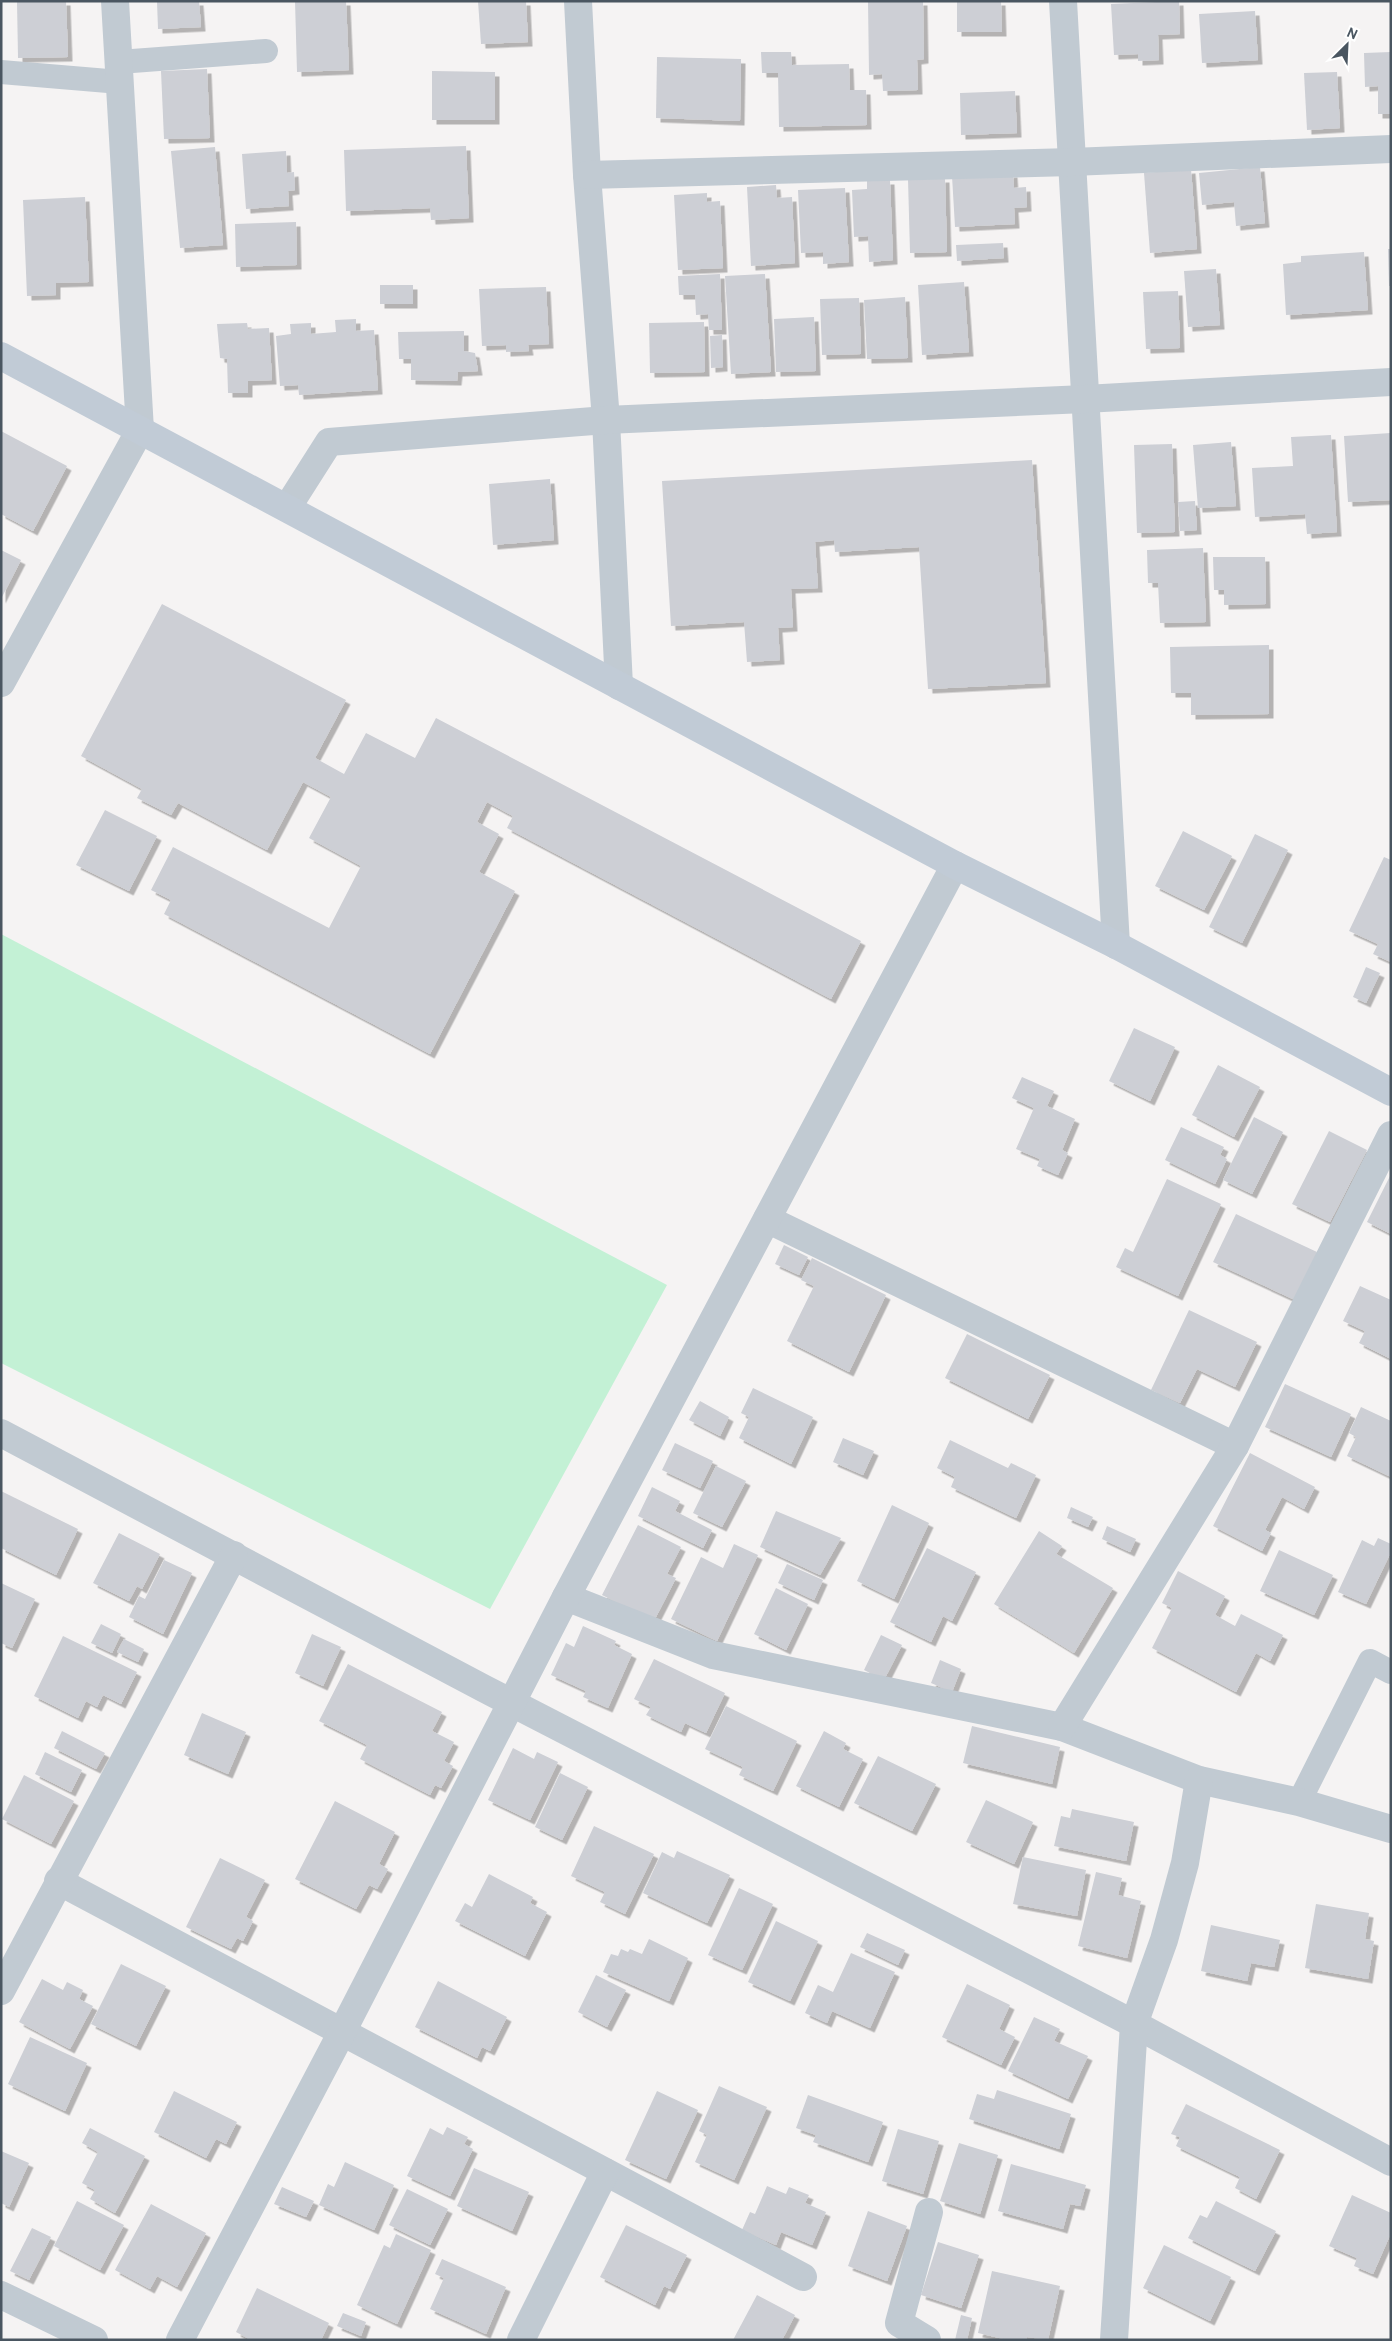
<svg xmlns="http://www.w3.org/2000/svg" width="1392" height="2341" viewBox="0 0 1392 2341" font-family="Overpass,sans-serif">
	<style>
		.green { fill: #c3f1d5 }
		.building { fill: #cdcfd5; filter: url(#shadow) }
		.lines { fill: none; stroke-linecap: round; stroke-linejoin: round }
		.lane { stroke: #c1cad2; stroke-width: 24 }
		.street { stroke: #c1cad2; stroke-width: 28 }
		.secondary { stroke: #c1cbd6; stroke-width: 28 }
	</style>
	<defs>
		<filter id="shadow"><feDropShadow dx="4.5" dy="4.5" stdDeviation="0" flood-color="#0004"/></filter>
	</defs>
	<rect width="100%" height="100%" fill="#f5f3f3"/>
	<!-- green -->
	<polygon class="green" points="1,934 667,1285 490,1609 1,1363"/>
	<!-- building -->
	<g class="building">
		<polygon points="17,1 66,1 68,57 18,58"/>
		<polygon points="157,1 199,1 201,27 158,29"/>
		<polygon points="295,1 346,1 349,70 297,72"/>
		<polygon points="478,1 526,1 528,42 481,44"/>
		<polygon points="868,1 923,1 924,59 917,60 918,90 883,91 882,74 869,75"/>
		<polygon points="957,1 1001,1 1002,32 957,32"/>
		<polygon points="1179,1 1180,34 1158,35 1159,60 1138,61 1138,54 1114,55 1111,4"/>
		<polygon points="1255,11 1258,60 1202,63 1199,14"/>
		<polygon points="761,52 791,52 792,65 849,64 850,90 866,90 867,125 779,127 778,73 762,73"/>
		<polygon points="1391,52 1391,114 1378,114 1378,86 1365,87 1364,53"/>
		<polygon points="657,57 741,59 740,121 656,118"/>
		<polygon points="207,69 210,138 164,139 161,71"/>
		<polygon points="432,71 495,72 495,120 432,120"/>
		<polygon points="1337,72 1340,128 1307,130 1304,73"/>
		<polygon points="1015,91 1017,133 961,135 960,93"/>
		<polygon points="466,146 469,218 431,220 430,208 346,211 344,150"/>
		<polygon points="215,147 223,245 180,248 171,151"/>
		<polygon points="286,151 287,173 294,172 295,190 288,191 289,206 246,209 242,154"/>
		<polygon points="1260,167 1265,223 1236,226 1234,202 1202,205 1199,173"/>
		<polygon points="1191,169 1197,249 1150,253 1144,173"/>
		<polygon points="1013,173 1014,188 1026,187 1027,207 1014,208 1015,224 955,227 952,176"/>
		<polygon points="945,178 947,252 910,253 908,179"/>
		<polygon points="867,180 890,180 893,260 869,262 868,236 854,237 852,190 867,189"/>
		<polygon points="776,185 777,198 792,197 795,263 751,266 747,187"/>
		<polygon points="845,188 849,262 823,264 823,252 801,253 798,190"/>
		<polygon points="707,193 707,202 720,201 723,268 678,270 674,195"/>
		<polygon points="85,197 89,282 56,283 56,295 27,296 23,200"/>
		<polygon points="296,222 297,265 236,267 235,224"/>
		<polygon points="1003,243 1004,258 957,261 956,245"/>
		<polygon points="1388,249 1391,249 1391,286 1389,286"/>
		<polygon points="1364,252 1368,310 1286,315 1283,264 1301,262 1301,256"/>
		<polygon points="1216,269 1220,325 1188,327 1184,271"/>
		<polygon points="720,274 722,330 709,330 708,314 696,315 695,295 679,295 678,276"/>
		<polygon points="765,274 771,372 731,374 725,276"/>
		<polygon points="964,282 969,352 922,355 918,285"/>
		<rect x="380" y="285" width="33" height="19"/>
		<polygon points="546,287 549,344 528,345 529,351 506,352 506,345 482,346 479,289"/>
		<polygon points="1178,291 1180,348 1146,349 1143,292"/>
		<polygon points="905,297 908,358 867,359 864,300"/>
		<polygon points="859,298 861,354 822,355 820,299"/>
		<polygon points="814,317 816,371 776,372 774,319"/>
		<polygon points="356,319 356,331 374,330 378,390 299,395 298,385 280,386 276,336 291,334 290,324 311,323 311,334 336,332 335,320"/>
		<polygon points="704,322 705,372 650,373 649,323"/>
		<polygon points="247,323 248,329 269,328 272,380 248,381 248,393 228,393 227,359 220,358 217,324"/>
		<polygon points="464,331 464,351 475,353 478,371 458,372 457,381 411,380 411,359 399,359 398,332"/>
		<polygon points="722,335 723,367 711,368 710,336"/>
		<polygon points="1,431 67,466 33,531 1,514"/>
		<polygon points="1391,433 1391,500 1348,502 1344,436"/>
		<polygon points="1331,435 1337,532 1307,534 1305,514 1255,517 1252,468 1293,466 1291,437"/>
		<polygon points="1231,442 1236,506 1198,508 1193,445"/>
		<polygon points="1172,444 1175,532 1137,533 1134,445"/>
		<polygon points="1032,460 1046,683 928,689 919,547 835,552 834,540 815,542 818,588 791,589 793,627 778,628 780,660 747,662 744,622 671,626 662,481"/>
		<polygon points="550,479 554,540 493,545 489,484"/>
		<polygon points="1195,501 1197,530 1180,531 1178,502"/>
		<polygon points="1203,548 1206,622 1160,623 1158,583 1148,583 1147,550"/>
		<polygon points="1,550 21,560 1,599"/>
		<polygon points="1213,557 1265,557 1266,604 1224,605 1224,590 1214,590"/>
		<polygon points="162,604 346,700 315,758 344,774 366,733 415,758 436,718 861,941 831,999 507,828 513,816 487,802 477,822 499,834 479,872 515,891 430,1054 164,914 171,900 151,890 173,847 329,928 361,866 309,838 331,797 303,782 267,850 178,803 171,815 137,798 142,789 81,756"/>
		<polygon points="1269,645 1269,714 1191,715 1191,693 1171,693 1170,647"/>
		<polygon points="105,810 157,836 129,891 76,865"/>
		<polygon points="1183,831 1232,856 1204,910 1155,886"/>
		<polygon points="1255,834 1288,850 1242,943 1209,927"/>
		<polygon points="1384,857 1391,860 1391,962 1373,954 1378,944 1349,931"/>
		<polygon points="1366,967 1380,973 1366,1003 1353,997"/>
		<polygon points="1134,1028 1175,1047 1150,1101 1109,1081"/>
		<polygon points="1218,1065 1260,1087 1234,1137 1192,1115"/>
		<polygon points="1022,1077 1054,1091 1047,1106 1075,1119 1062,1150 1068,1153 1058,1175 1037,1166 1040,1159 1016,1149 1034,1108 1012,1098"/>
		<polygon points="1254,1117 1283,1132 1252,1194 1223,1180"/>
		<polygon points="1181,1127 1224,1147 1220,1155 1227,1159 1215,1184 1165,1160"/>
		<polygon points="1329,1131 1367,1150 1330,1222 1292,1204"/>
		<polygon points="1391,1174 1391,1234 1367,1222"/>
		<polygon points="1167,1179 1221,1204 1178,1296 1116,1267 1125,1248 1133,1252"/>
		<polygon points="1236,1214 1317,1252 1295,1300 1213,1262"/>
		<polygon points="784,1245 808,1257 799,1275 775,1264"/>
		<polygon points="812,1258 886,1295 849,1372 787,1341 814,1286 801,1280"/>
		<polygon points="1360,1286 1391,1300 1391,1359 1359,1343 1365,1331 1343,1321"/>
		<polygon points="1189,1310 1257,1342 1235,1387 1197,1369 1180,1403 1151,1390"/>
		<polygon points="967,1334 1050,1375 1028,1419 945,1378"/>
		<polygon points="1285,1384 1351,1414 1331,1457 1265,1427"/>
		<polygon points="753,1388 813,1417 791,1464 739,1438 749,1417 741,1413"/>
		<polygon points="700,1401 729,1417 720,1436 689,1420"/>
		<polygon points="1361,1407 1391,1421 1391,1477 1347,1456 1356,1437 1349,1433"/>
		<polygon points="843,1438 874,1451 863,1475 833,1462"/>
		<polygon points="950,1440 1008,1468 1011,1463 1036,1475 1016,1518 951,1487 955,1477 937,1468"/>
		<polygon points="675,1443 713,1461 700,1488 662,1470"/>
		<polygon points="1250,1453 1315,1487 1304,1509 1282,1497 1265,1530 1271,1533 1262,1551 1213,1526"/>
		<polygon points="716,1466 746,1481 722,1527 693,1513"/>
		<polygon points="652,1487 680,1501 675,1511 712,1530 703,1548 638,1516"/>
		<polygon points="1,1491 78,1529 56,1575 1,1548"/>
		<polygon points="892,1505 929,1523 894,1599 857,1581"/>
		<polygon points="1071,1507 1093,1517 1088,1527 1067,1518"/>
		<polygon points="776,1511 841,1538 820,1575 760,1547"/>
		<polygon points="638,1525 681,1547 667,1574 676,1578 654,1621 602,1595"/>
		<polygon points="1107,1526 1136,1539 1130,1552 1102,1539"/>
		<polygon points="1039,1531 1062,1546 1056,1554 1113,1588 1074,1653 994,1604"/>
		<polygon points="119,1533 160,1554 142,1589 137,1586 129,1601 93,1583"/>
		<polygon points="1378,1538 1391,1544 1391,1552 1366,1604 1338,1592 1362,1540 1374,1546"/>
		<polygon points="734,1544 758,1555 717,1641 671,1619 701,1557 723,1568"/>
		<polygon points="927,1548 976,1572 952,1621 943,1616 931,1642 890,1622"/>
		<polygon points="1279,1550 1333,1575 1314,1615 1260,1591"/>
		<polygon points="164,1560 192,1573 163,1634 129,1617 139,1596 145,1599"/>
		<polygon points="787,1564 823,1580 814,1600 778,1583"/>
		<polygon points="1178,1571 1225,1596 1215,1615 1235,1626 1241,1614 1283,1635 1270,1661 1256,1653 1236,1692 1152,1648 1172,1608 1162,1603"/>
		<polygon points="1,1583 35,1599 12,1648 1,1643"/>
		<polygon points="776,1588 808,1604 786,1650 754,1634"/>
		<polygon points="101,1624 121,1634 112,1653 91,1643"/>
		<polygon points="583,1626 616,1641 614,1645 632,1654 608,1708 583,1697 586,1691 551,1675 566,1643 574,1647"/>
		<polygon points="312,1634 341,1647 323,1686 295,1673"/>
		<polygon points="881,1635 902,1645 884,1680 864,1670"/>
		<polygon points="63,1636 137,1672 121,1704 103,1695 97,1707 86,1701 78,1718 34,1696"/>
		<polygon points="124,1639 144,1649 138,1662 117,1652"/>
		<polygon points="654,1659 725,1693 706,1733 685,1723 681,1732 646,1715 651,1707 634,1699"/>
		<polygon points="940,1660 961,1669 952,1692 931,1683"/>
		<polygon points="348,1664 442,1712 432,1731 454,1742 444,1761 453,1766 441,1788 435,1785 430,1795 360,1759 367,1745 319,1721"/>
		<polygon points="726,1706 797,1741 773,1791 739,1775 743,1767 705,1749"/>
		<polygon points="202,1713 246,1732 228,1774 184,1755"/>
		<polygon points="972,1726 1060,1747 1052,1784 963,1763"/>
		<polygon points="62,1731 105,1753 96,1769 54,1748"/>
		<polygon points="824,1731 846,1743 843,1749 863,1759 839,1807 796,1786"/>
		<polygon points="513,1748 534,1759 537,1752 558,1762 530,1820 488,1800"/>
		<polygon points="45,1752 82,1770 71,1792 35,1774"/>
		<polygon points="878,1756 936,1784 912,1831 854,1803"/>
		<polygon points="560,1773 588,1787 562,1840 535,1827"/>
		<polygon points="24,1775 74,1801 51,1844 2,1819"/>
		<polygon points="986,1800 1033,1822 1014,1864 966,1842"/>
		<polygon points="335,1801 395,1832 379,1864 388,1869 377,1889 369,1885 356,1909 295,1879"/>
		<polygon points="1072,1809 1134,1822 1126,1861 1054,1846 1061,1816 1070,1818"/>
		<polygon points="594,1826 654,1854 625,1914 600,1902 605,1892 571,1876"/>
		<polygon points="677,1851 730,1875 707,1923 643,1893 662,1852 674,1858"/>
		<polygon points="1023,1857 1086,1870 1077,1916 1013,1904"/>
		<polygon points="220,1858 265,1880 246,1917 253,1921 243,1941 237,1938 231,1949 186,1927"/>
		<polygon points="1096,1872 1122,1878 1118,1895 1141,1901 1127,1958 1078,1946"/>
		<polygon points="489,1874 533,1897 530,1903 547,1912 525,1956 455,1921 465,1903 472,1907"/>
		<polygon points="739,1888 773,1904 742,1970 708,1955"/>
		<polygon points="1316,1904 1369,1913 1365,1939 1374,1941 1368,1979 1305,1968"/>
		<polygon points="776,1921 818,1941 790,2001 748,1982"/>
		<polygon points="1211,1925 1280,1940 1274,1967 1251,1963 1247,1981 1201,1971"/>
		<polygon points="867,1933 905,1950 898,1965 860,1947"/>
		<polygon points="649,1939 688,1958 669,2001 603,1972 611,1954 618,1956 621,1949 628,1952 630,1949 642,1954"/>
		<polygon points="851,1953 895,1972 870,2028 832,2011 827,2023 805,2013 818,1985 833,1992"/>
		<polygon points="121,1964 166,1986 136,2046 91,2024"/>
		<polygon points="596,1975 626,1990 607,2027 578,2012"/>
		<polygon points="42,1979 63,1990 67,1982 83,1990 79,1999 93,2006 70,2049 19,2022"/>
		<polygon points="438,1981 507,2017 490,2051 482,2047 477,2058 415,2027"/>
		<polygon points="967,1984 1010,2005 999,2029 1015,2037 1001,2065 942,2037"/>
		<polygon points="1034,2017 1060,2029 1054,2041 1088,2056 1068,2099 1008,2071"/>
		<polygon points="30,2037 87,2063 65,2111 8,2084"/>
		<polygon points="719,2086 767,2107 734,2180 695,2162 707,2135 699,2131"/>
		<polygon points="997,2090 1071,2114 1059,2149 969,2119 977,2094 994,2099"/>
		<polygon points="174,2091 237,2122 226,2144 216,2139 206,2158 154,2132"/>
		<polygon points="657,2091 698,2110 666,2179 625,2160"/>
		<polygon points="808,2095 883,2122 868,2162 813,2142 816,2135 796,2128"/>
		<polygon points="1186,2104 1280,2150 1256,2199 1235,2188 1240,2177 1176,2146 1180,2137 1171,2134"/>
		<polygon points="447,2127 468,2137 464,2144 473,2149 450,2196 407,2176 430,2128 443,2135"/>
		<polygon points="90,2128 145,2156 115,2213 90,2199 95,2190 82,2183 98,2152 82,2143"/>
		<polygon points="898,2129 939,2141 923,2194 882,2181"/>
		<polygon points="959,2143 998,2155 980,2214 940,2201"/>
		<polygon points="1,2151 29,2163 9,2207 1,2203"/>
		<polygon points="345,2162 394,2185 374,2230 319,2205 328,2184 334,2187"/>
		<polygon points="1011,2164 1086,2185 1080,2206 1070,2204 1063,2229 998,2211"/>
		<polygon points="474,2168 529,2192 512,2231 457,2206"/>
		<polygon points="767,2186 786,2194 789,2187 809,2195 805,2203 826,2212 812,2245 781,2232 776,2245 742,2230 750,2212 755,2214"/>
		<polygon points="282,2187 314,2201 306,2217 274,2204"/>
		<polygon points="407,2189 448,2209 430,2245 389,2225"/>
		<polygon points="1352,2195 1391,2213 1391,2233 1373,2274 1354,2266 1357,2258 1329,2246"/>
		<polygon points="77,2201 124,2225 100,2270 54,2246"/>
		<polygon points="1216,2201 1276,2231 1255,2271 1188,2238 1200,2215 1207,2218"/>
		<polygon points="151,2204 206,2233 177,2287 157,2276 150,2289 115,2270"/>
		<polygon points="868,2211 907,2226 887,2281 848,2266"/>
		<polygon points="626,2225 687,2255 670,2289 664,2286 655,2305 600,2277"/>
		<polygon points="32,2228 51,2237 29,2280 10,2271"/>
		<polygon points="396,2234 431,2250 397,2324 357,2305 384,2245 390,2248"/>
		<polygon points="938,2242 979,2255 961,2308 921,2295"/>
		<polygon points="1164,2245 1231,2277 1210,2321 1143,2288"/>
		<polygon points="442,2259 506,2287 486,2334 430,2309 444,2278 435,2274"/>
		<polygon points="992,2271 1060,2286 1048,2340 1027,2337 1027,2340 1008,2340 978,2333"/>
		<polygon points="257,2288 329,2323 321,2340 251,2340 236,2332"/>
		<polygon points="757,2295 795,2315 782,2340 733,2340"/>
		<polygon points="343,2313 366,2322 361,2336 337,2326"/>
		<polygon points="961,2315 972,2318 967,2340 955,2340"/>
	</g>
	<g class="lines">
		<!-- lane -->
		<g class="lane">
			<polyline points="119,62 266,51"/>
			<polyline points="1,72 120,82"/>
			<polyline points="1299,1802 1370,1661 1391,1672"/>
		</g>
		<!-- street -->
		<g class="street">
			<polyline points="578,1 587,175 606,420 619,686"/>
			<polyline points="1063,1 1116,945"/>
			<polyline points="587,175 1072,162 1391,149"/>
			<polyline points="287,508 329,442 606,420 1085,399 1391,382"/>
			<polyline points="1,683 140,430 115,1"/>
			<polyline points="767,1219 1235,1446"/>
			<polyline points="1,1433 483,1688 1134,2024 1391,2162"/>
			<polyline points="566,1597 713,1655 1062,1727 1199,1780 1299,1802 1391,1829"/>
			<polyline points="1062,1727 1235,1446 1391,1135"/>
			<polyline points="58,1881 803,2277"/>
			<polyline points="1,1991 234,1555"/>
			<polyline points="1,2295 94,2340"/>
			<polyline points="180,2340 342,2032 566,1597 955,865"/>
			<polyline points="521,2340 605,2172"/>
			<polyline points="927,2340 899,2323 929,2212"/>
			<polyline points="1114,2340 1134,2024 1164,1940 1185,1863 1199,1780"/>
		</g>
		<!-- secondary -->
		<polyline class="secondary" points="1,356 955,865 1116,945 1391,1092"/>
	</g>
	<!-- border -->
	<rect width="1392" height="2341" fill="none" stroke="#4a5661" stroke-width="5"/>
	<!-- north arrow -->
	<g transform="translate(1347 45) rotate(24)" stroke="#ffffff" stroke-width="4" paint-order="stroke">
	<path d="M0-4L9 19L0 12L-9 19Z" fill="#4a5661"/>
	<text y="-8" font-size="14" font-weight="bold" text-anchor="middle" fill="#4a5661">N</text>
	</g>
</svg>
